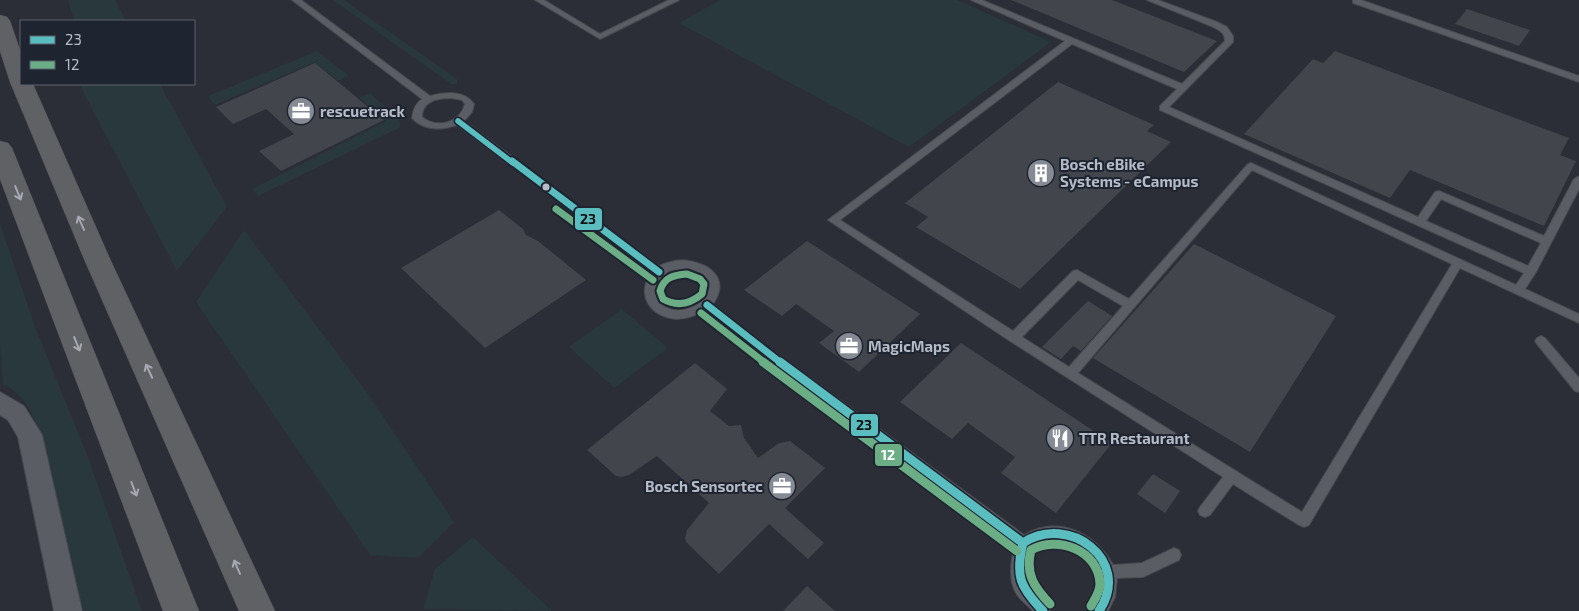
<svg xmlns="http://www.w3.org/2000/svg" width="1579" height="611" viewBox="0 0 1579 611" font-family="'Exo 2',sans-serif">
	<style>
		.green { fill: #28383c }
		.building { fill: #42454b }
		.lines { fill: none; stroke-linecap: round; stroke-linejoin: round }
		.lane-casing { stroke: #46494f; stroke-width: 2 }
		.street-casing { stroke: #46494f; stroke-width: 2 }
		.highway-casing { stroke: #474b51; stroke-width: 1 }
		.lane { fill: #5a5d64; fill-rule: evenodd }
		.street { fill: #5a5d64; fill-rule: evenodd }
		.highway { fill: #5f6165; fill-rule: evenodd }
		.bus-1-far2-casing { stroke: #1e2430; stroke-width: 9 }
		.bus-1-far1-casing { stroke: #1e2430; stroke-width: 11 }
		.bus-1-casing { stroke: #1e2430; stroke-width: 12 }
		.bus-2-far1-casing { stroke: #1e2430; stroke-width: 11 }
		.bus-2-casing { stroke: #1e2430; stroke-width: 12 }
		.bus-1-far2 { stroke: #5abec1; stroke-width: 5.5 }
		.bus-1-far1 { stroke: #5abec1; stroke-width: 7 }
		.bus-1 { stroke: #5abec1; stroke-width: 9 }
		.bus-2-far1 { stroke: #6bad85; stroke-width: 7 }
		.bus-2 { stroke: #6bad85; stroke-width: 9 }
		.oneway { stroke: #a4a9b3 }
		.bus-dot { fill: #b5bbc7; stroke: #1e2430; stroke-width: 2 }
		.labels { text-anchor: middle; dominant-baseline: central; stroke-width: 4; stroke-linejoin: round; paint-order: stroke }
		.poi-label { font-size: 15px; font-weight: bold; fill: #b5bbc7; stroke: #1e2430; text-anchor: start }
		.line-badge { stroke: #1e2430; stroke-width: 2 }
		.badge-label { font-size: 14px; text-anchor: middle; font-weight: bold; fill: #fff }
		.pale-badge-label { font-size: 14px; text-anchor: middle; font-weight: bold; fill: #111 }
	</style>
	<rect width="100%" height="100%" fill="#2b2e36"/>
	<!-- green -->
	<g class="green">
		<polygon points="68,0 115,0 126,21 74,21"/>
		<polygon points="333,0 344,0 457,79 457,84 451,84"/>
		<polygon points="720,0 957,0 1051,42 909,147 679,23"/>
		<polygon points="317,51 349,76 338,81 315,62 215,105 208,96"/>
		<polygon points="79,84 160,84 227,207 177,271"/>
		<polygon points="370,93 397,117 400,124 399,128 258,196 252,189 386,121 359,98"/>
		<path d="M0,224L36,329L88,457L142,611H81L39,429C30,410 23,393 3,384L0,342Z"/>
		<polygon points="244,230 366,391 454,522 418,558 370,555 196,302"/>
		<polygon points="622,309 668,348 614,388 569,347"/>
		<polygon points="473,537 552,611 423,609 435,569"/>
	</g>
	<!-- building -->
	<g class="building">
		<polygon points="1011,0 1112,0 1217,41 1184,72"/>
		<polygon points="1467,9 1530,30 1519,46 1455,24"/>
		<polygon points="1335,51 1569,138 1560,155 1576,161 1544,226 1410,170 1390,198 1244,134 1313,59 1323,63"/>
		<polygon points="315,63 384,120 281,171 259,151 294,134 266,109 233,124 216,107"/>
		<polygon points="1058,82 1154,125 1147,131 1171,142 1020,289 916,227 928,217 905,203"/>
		<polygon points="499,210 523,229 526,235 538,241 586,280 485,348 401,268"/>
		<polygon points="807,241 920,314 859,372 819,343 834,331 796,304 782,316 744,290"/>
		<polygon points="1194,244 1336,316 1250,452 1093,358"/>
		<polygon points="1088,301 1112,316 1081,351 1073,346 1061,359 1042,347"/>
		<polygon points="961,343 1112,443 1056,513 1001,473 1015,457 968,423 952,439 900,402"/>
		<polygon points="695,363 727,389 710,411 729,426 741,425 744,438 758,458 779,443 790,441 825,468 785,508 824,543 808,559 769,524 719,574 687,543 685,539 687,530 709,503 657,456 629,475 621,477 616,476 587,450"/>
		<polygon points="1153,474 1180,491 1165,513 1137,494"/>
		<polygon points="807,586 835,611 783,611"/>
	</g>
	<g class="lines">
		<!-- lane casing -->
		<g class="lane-casing">
			<g id="lane">
				<path d="M292,0H301L430,96C446,92 464,90 474,104L472,112L464,121L659,266C668,262 680,259 689,261C713,265 729,281 713,304L769,348L1024,535C1058,515 1094,532 1113,565L1142,563L1174,548L1179,550L1181,555L1179,560L1143,577L1117,578L1115,597L1108,611H1092C1096,601 1104,594 1103,582C1102,556 1068,533 1043,540C1038,541 1033,545 1029,547C1025,559 1022,575 1029,586C1035,596 1046,601 1050,611H1033C1028,605 1020,600 1016,593C1008,579 1011,560 1015,546L761,354L706,310C697,315 687,319 676,319C650,317 635,294 652,272L457,125C442,130 424,131 412,118C413,110 415,104 422,99ZM451,98L462,100L465,104C460,123 437,129 422,117C422,101 438,98 451,98ZM687,268C692,270 698,271 702,274C729,293 674,330 656,297L657,282L669,271Z"/>
				<polygon points="535,0 544,0 600,34 669,0 679,0 600,39"/>
				<path d="M971,0H982L1182,84L1225,41C1225,32 1219,30 1211,26L1147,0H1158L1217,22L1227,27L1233,36V42L1169,107L1418,217L1435,192L1439,191L1544,236L1574,179L1579,176V189L1536,272L1525,289L1579,314V323L1460,268L1309,525L1304,527L1299,525L1233,484L1210,515L1205,517L1200,515L1198,511L1200,507L1223,477L1010,341L828,220L1065,41ZM1072,44L1177,89L1160,106V110L1524,273L1516,285L1251,163L1248,164L1129,299L1077,270L1073,271L1013,331L840,220ZM1252,170L1452,264L1302,512L1078,373ZM1441,199L1541,243L1528,266L1426,221ZM1078,280L1123,306L1069,367L1022,337Z"/>
				<polygon points="1353,0 1361,0 1579,76 1579,82 1353,3"/>
				<polygon points="1541,336 1545,338 1579,378 1579,392 1575,391 1537,344 1535,341 1537,338"/>
			</g>
		</g>
		<!-- street casing -->
		<g class="street-casing">
			<polygon id="street" points="0,392 24,406 42,435 82,611 54,611 18,437 8,420 0,415"/>
		</g>
		<!-- highway casing -->
		<g class="highway-casing">
			<g id="highway">
				<polygon points="0,15 7,17 10,21 21,53 21,84 33,84 110,259 275,611 239,611 84,259 10,82 0,51"/>
				<polygon points="0,141 8,143 12,148 199,611 163,611 0,179"/>
			</g>
		</g>
		<!-- lane -->
		<use href="#lane" class="lane"/>
		<!-- street -->
		<use href="#street" class="street"/>
		<!-- highway -->
		<use href="#highway" class="highway"/>
		<!-- bus-1-far2 casing -->
		<g class="bus-1-far2-casing">
			<polyline id="bus-1-far2" points="458,121 513,163"/>
		</g>
		<!-- bus-1-far1 casing -->
		<g class="bus-1-far1-casing">
			<g id="bus-1-far1">
				<polyline points="512,161 659,272"/>
				<polyline points="707,305 781,363"/>
			</g>
		</g>
		<!-- bus-1 casing -->
		<g class="bus-1-casing">
			<g id="bus-1">
				<polyline points="780,362 1023,543"/>
				<path d="M1043,611C1020,587 1015,576 1023,543C1068,513 1133,560 1099,611"/>
			</g>
		</g>
		<!-- bus-2-far1 casing -->
		<g class="bus-2-far1-casing">
			<g id="bus-2-far1">
				<polyline points="556,209 653,280"/>
				<path d="M687,274L700,279L704,284L702,294C690,304 677,307 663,299L660,291C664,277 674,275 687,274Z"/>
				<polyline points="701,313 765,363"/>
			</g>
		</g>
		<!-- bus-2 casing -->
		<g class="bus-2-casing">
			<g id="bus-2">
				<polyline points="763,362 1017,551"/>
				<path d="M1050,604C1034,587 1025,574 1031,550C1057,535 1099,550 1100,584C1100,592 1095,599 1091,606"/>
			</g>
		</g>
		<!-- bus-1-far2 -->
		<use href="#bus-1-far2" class="bus-1-far2"/>
		<!-- bus-1-far1 -->
		<use href="#bus-1-far1" class="bus-1-far1"/>
		<!-- bus-1 -->
		<use href="#bus-1" class="bus-1"/>
		<!-- bus-2-far1 -->
		<use href="#bus-2-far1" class="bus-2-far1"/>
		<!-- bus-2 -->
		<use href="#bus-2" class="bus-2"/>
	</g>
	<!-- one-way arrows -->
	<defs><path id="oneway-shaft" d="M-6 0H5M1.5-3L5.5 0L1.5 3" fill="none" stroke-width="1.6" stroke-linecap="round" stroke-linejoin="round" transform="scale(1.25)"/></defs>
	<g class="oneway">
		<use href="#oneway-shaft" transform="translate(18 193) rotate(68)"/>
		<use href="#oneway-shaft" transform="translate(81 223) rotate(-114)"/>
		<use href="#oneway-shaft" transform="translate(77 344) rotate(68)"/>
		<use href="#oneway-shaft" transform="translate(149 371) rotate(-115)"/>
		<use href="#oneway-shaft" transform="translate(134 489) rotate(69)"/>
		<use href="#oneway-shaft" transform="translate(237 567) rotate(-114)"/>
	</g>
	<!-- icons -->
	<defs>
		<g id="office-disc" transform="scale(1.4375)"><circle r="9.5" fill="#858a94" stroke="#1e2430"/><path d="M-6-3h4V-5.5h4V-3h4V5H-6ZM-1-4.5V-3h2v-1.5ZM-6 0V1H6V0Z" fill="#fff"/></g>
		<g id="building-disc" transform="scale(1.4375)"><circle r="9.5" fill="#858a94" stroke="#1e2430"/><path d="M-4-6H4V6H1V3H-1V6H-4ZM-2.5-4.3h1.7v1.8h-1.7ZM.8-4.3h1.7v1.8H.8ZM-2.5-1h1.7V.8h-1.7ZM.8-1h1.7V.8H.8Z" fill="#fff"/></g>
		<g id="restaurant-disc" transform="scale(1.4375)"><circle r="9.5" fill="#858a94" stroke="#1e2430"/><path d="M-5-6h1v4h1v-4h1v4h1v-4h1v5L-1.5 .5V6h-2V.5L-5-1ZM5-6V6H3V1.5H1.5Q1.5-4 5-6Z" fill="#fff"/></g>
	</defs>
	<g fill-rule="evenodd">
		<use href="#office-disc" x="301" y="111"/>
		<use href="#building-disc" x="1041" y="173"/>
		<use href="#office-disc" x="849" y="346"/>
		<use href="#restaurant-disc" x="1060" y="438"/>
		<use href="#office-disc" x="782" y="486"/>
	</g>
	<!-- markers -->
	<circle class="bus-dot" cx="546" cy="187" r="4.5"/>
	<g class="labels">
		<!-- poi labels -->
		<g class="poi-label">
			<text x="320" y="111">rescuetrack</text>
			<text x="1060" y="164">Bosch eBike<tspan x="1060" dy="17">Systems - eCampus</tspan></text>
			<text x="868" y="346">MagicMaps</text>
			<text x="1079" y="438">TTR Restaurant</text>
			<text x="763" y="486" text-anchor="end">Bosch Sensortec</text>
		</g>
	</g>
	<g class="line-badge">
		<rect x="574" y="207" width="29" height="24" rx="5" fill="#5abec1"/>
		<rect x="850" y="413" width="29" height="24" rx="5" fill="#5abec1"/>
		<rect x="874" y="443" width="29" height="24" rx="5" fill="#6bad85"/>
	</g>
	<g class="badge-label">
		<text x="888" y="460">12</text>
	</g>
	<g class="pale-badge-label">
		<text x="588" y="224">23</text>
		<text x="864" y="430">23</text>
	</g>
	<!-- legend -->
	<rect x="20" y="20" width="175" height="65" fill="#1e2430" stroke="#5a606c"/>
	<rect x="30" y="36" width="25" height="8" fill="#5abec1" stroke="#5a606c"/>
	<text x="65" y="45" font-size="15" fill="#b5bbc7">23</text>
	<rect x="30" y="61" width="25" height="8" fill="#6bad85" stroke="#5a606c"/>
	<text x="65" y="70" font-size="15" fill="#b5bbc7">12</text>
</svg>
